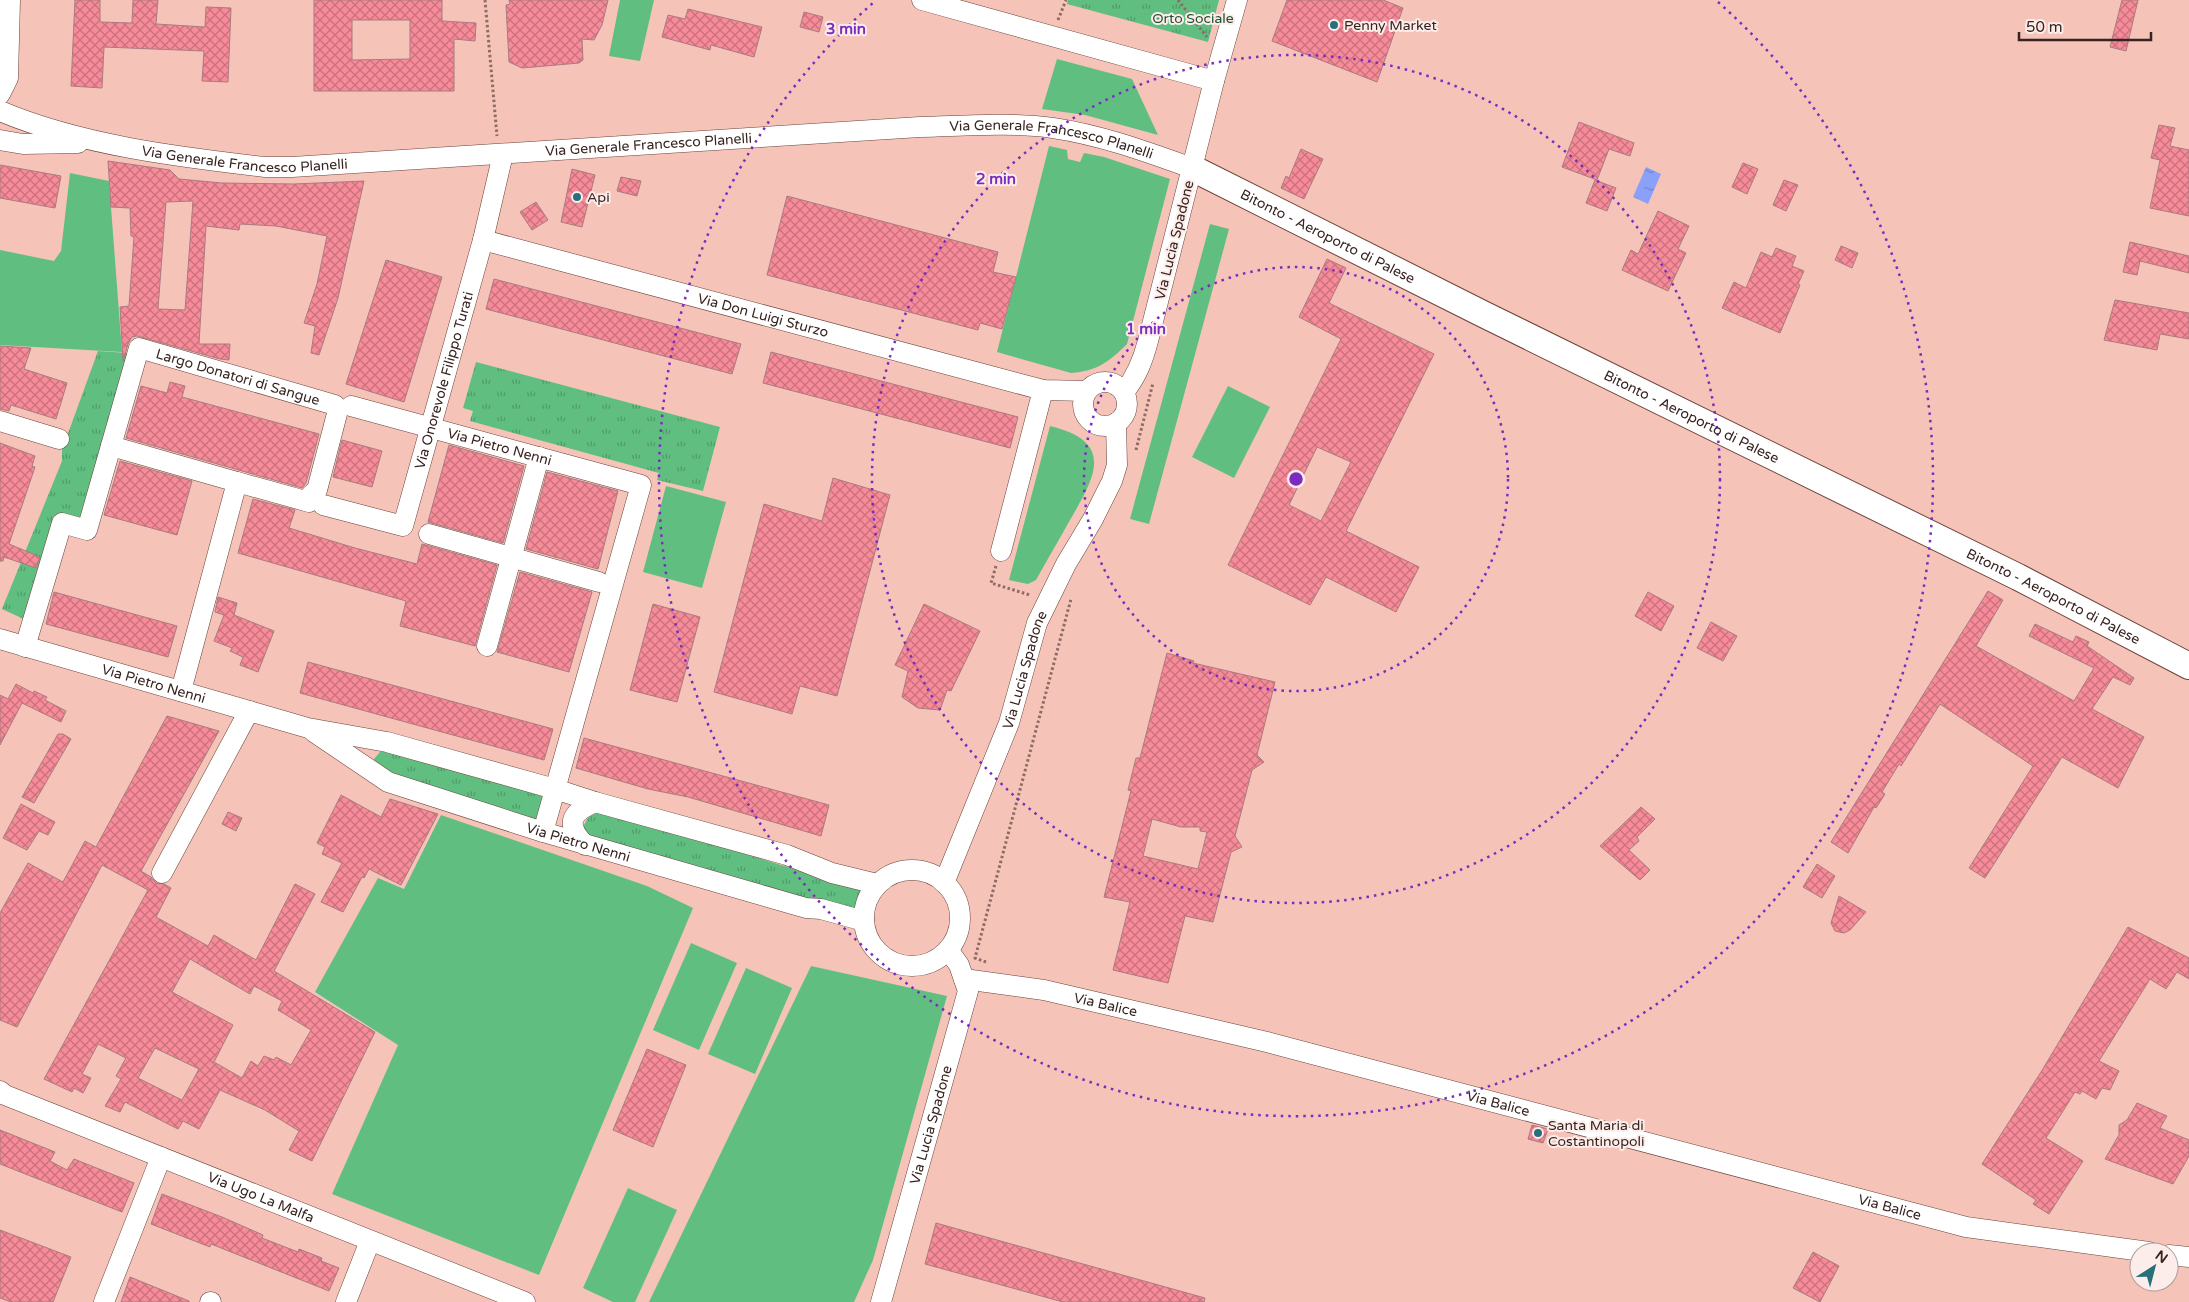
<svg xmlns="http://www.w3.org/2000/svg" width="2189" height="1302" font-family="'Varela Round',sans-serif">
<defs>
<pattern id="park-tufts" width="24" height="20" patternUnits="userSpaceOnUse" patternTransform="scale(1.25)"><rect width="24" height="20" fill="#60bf80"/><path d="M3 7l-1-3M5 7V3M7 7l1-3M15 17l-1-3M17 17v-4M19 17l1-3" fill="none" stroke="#509b68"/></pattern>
<pattern id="water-ripples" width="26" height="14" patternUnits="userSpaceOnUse" patternTransform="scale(1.25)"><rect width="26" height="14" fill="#8ba0f9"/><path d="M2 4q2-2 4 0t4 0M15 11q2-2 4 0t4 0" fill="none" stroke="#7282c9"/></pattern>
<pattern id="building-cross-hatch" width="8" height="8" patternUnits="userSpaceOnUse" patternTransform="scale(1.25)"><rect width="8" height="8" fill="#f78b99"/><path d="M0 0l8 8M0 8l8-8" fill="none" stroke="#c9717c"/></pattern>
</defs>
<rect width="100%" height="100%" fill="#f5c3b8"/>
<!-- grass -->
<path fill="#60bf80" d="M620 0H654L640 61 609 56Z
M1057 59 1132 79 1158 135 1085 115 1042 109Z
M1049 146 1067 150 1068 159 1080 162 1084 153 1104 157 1170 179 1127 344C1109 362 1097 371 1071 373L997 352Z
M70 173 109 181 122 352 0 345V250L54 261 61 251Z
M1210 224 1229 229 1149 524 1130 519Z
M1228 386 1270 407 1234 478 1192 457Z
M1050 426C1116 442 1095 477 1070 520 1059 540 1047 560 1036 580L1028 584 1009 580Z
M666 486 726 502 702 588 643 572Z
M441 815 647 886 693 908 539 1275 332 1194 398 1045 315 992 378 878 404 889Z
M691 943 737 963 699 1050 653 1030Z
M811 966 947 996 873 1260 854 1302H649Z
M746 968 792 988 755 1074 708 1054Z
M628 1188 677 1210 635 1302H613L583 1288Z"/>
<!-- park -->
<path fill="url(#park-tufts)" d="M1068 0H1219L1208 42 1067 4Z
M98 351 128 353 82 519 58 513 28 621 2 609 62 461V450Z
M476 362 720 427 703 491 657 480 659 473 470 421 473 411 463 408Z
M392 751 545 795 536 821 384 772 376 767 374 759 380 752Z
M600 812 622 817 864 890 853 910 587 840 583 827 589 816Z"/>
<!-- water -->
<path fill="url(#water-ripples)" d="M1646 167 1661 174 1648 204 1633 197Z"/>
<!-- building -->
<path fill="url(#building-cross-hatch)" stroke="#aa7b7f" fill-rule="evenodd" d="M75 0H100V22L132 23 133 0H158L156 24 205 27 206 7 231 8 228 82 202 81 204 51 104 47 102 88 71 86Z
M314 0H442V21L476 23 475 41 454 39V91H314ZM352 20H410V59L352 60Z
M509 0H608L602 25 594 40 582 39 583 60 579 63 522 68 509 62 506 5 510 4Z
M1287 0H1383L1403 8 1377 82 1272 41Z
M2122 0H2138L2126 51 2110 47Z
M688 9 762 27 754 57 711 45 710 50 662 37 668 15 685 19Z
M804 12 823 17 819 32 800 27Z
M1579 122 1634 143 1630 156 1609 149 1597 180 1562 167Z
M2159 125 2175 128 2170 146 2189 150V216L2150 208 2160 160 2151 158Z
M1301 149 1323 159 1304 199 1281 188 1286 176 1289 178Z
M108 161 170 170 179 179 222 183 294 184 364 181 338 298 319 355 311 353 315 326 304 323 317 284 327 236 276 226 240 224 239 230 206 226 199 344H230L229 360 220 359 137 336 132 337 128 344 123 361 120 307 129 306 134 237 131 236 130 208 111 207ZM193 201 185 310 158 309 166 202Z
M1743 163 1758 169 1747 194 1732 187Z
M0 165 61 176 55 208 0 198Z
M572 169 595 175 582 227 561 222Z
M621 177 641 181 637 196 617 191Z
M1595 180 1616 188 1607 211 1586 203Z
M1784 180 1798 185 1786 211 1773 205Z
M787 196 998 252 993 272 1016 277 1002 329 980 323 978 330 767 275Z
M536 202 548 220 532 230 520 212Z
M1658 211 1689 226 1678 249 1686 253 1668 291 1622 270 1631 250 1638 254Z
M2130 242 2189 256V273L2140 261 2137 275 2123 272Z
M1841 246 1858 253 1852 268 1835 260Z
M1776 248 1796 256 1792 266 1804 271 1798 284 1800 285 1780 333 1722 308 1734 282 1746 288 1761 252 1772 257Z
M1327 259 1346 268 1329 303 1434 354 1346 531 1419 567 1396 612 1326 577 1310 605 1228 565 1341 339 1299 317ZM1317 447 1351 462 1321 521 1289 505Z
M386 260 442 277 404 402 346 384Z
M494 279 741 344 732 374 486 309Z
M2115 300 2189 313V339L2160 334 2157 350 2104 340Z
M0 346 31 348 24 369 67 383 56 419 11 405 9 411 0 409Z
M771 352 1018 417 1010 448 763 383Z
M170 382 185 386 182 397 319 434 306 483 302 488 126 438 141 386 167 393Z
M342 440 382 451 372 487 333 477Z
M0 443 35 456 32 466 35 467 9 544 40 557 36 568 4 557 3 561H0Z
M449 445 524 466 503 543 428 522Z
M120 461 192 481 177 535 104 515Z
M547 472 618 491 598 569 526 549Z
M833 478 890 495 837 696 800 686 792 714 714 692 764 504 822 521Z
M253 499 295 510 289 528 355 548 417 564 422 544 497 565 475 646 400 626 406 601 238 553Z
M520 572 592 592 569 672 497 652Z
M1988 591 2003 600 1976 646 2074 701 2094 668 2029 636 2035 624 2073 642 2076 636 2089 642 2087 646 2134 678 2130 685 2113 677 2092 709 2144 737 2130 764 2118 788 2062 757 1985 878 1969 868 2033 766 1940 704 1901 766 1899 764 1882 792 1885 794 1876 808 1874 807 1848 853 1831 842Z
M54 592 177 626 168 657 46 624Z
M1648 592 1674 606 1661 631 1635 616Z
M218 597 237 603 234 615 274 631 258 672 240 665 243 657 230 651 232 648 214 641 224 615 215 612Z
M653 604 700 617 677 702 630 690Z
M924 604 980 631 951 691 947 690 940 710 918 708 902 697 908 671 895 665Z
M1711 622 1737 636 1723 661 1697 648Z
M1167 653 1194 661 1193 663 1275 682 1257 755 1264 762 1252 770 1235 836 1242 847 1231 852 1213 922 1185 916 1168 983 1113 970 1130 902 1104 897 1131 791 1128 790 1136 758H1140ZM1152 819 1181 827H1200V831L1207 832 1198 869 1143 856Z
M308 662 553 729 544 760 300 693Z
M16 684 33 693 34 691 47 697 45 700 66 711 61 722 22 703 0 745V695L8 699Z
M167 716 219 731 141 871 151 877 156 883 164 884 171 888 156 917 208 946 214 935 256 960 295 884 315 894 274 971 375 1032 312 1161 289 1150 299 1131 265 1110 220 1090 199 1129 183 1121 178 1129 125 1102 120 1112 105 1106 121 1079 116 1076 126 1058 98 1044 82 1074 91 1078 83 1093 74 1088 72 1092 44 1079 148 890 102 865 17 1027 0 1020V913L28 863 63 882 85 841 96 847ZM190 959 250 994 254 986 282 1001 278 1010 311 1030 291 1065 276 1057 274 1060 264 1056 258 1066 251 1061 242 1078 214 1062 233 1025 172 992ZM155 1048 199 1069 182 1100 138 1078Z
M58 734H63L71 739 34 803 22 797Z
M584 738 829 805 821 836 688 797 648 789 576 768Z
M341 795 381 817 390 799 438 814 401 885 369 869 364 878 362 877 343 912 321 902 342 863 322 854 325 847 317 843Z
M21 804 55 822 48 835 39 831 27 850 3 838Z
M1641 807 1655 819 1637 837 1639 841 1629 850 1650 870 1640 880 1600 846Z
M228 812 242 818 236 831 222 824Z
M1817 864 1835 876 1822 898 1803 887Z
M1839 896 1866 912 1850 930 1844 933 1835 931 1831 923Z
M2128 927 2189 958V979L2177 972 2166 989 2150 979 2099 1061 2119 1071 2110 1090 2102 1088 2096 1099 2082 1091 2080 1094 2075 1092 2046 1138 2083 1161 2049 1214 2033 1204 2036 1200 1982 1164 2041 1072Z
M647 1049 686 1065 653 1147 613 1130Z
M2137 1103 2167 1116 2160 1128 2189 1140V1156L2173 1184 2105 1159 2119 1135V1125L2127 1120Z
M1532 1125 1548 1129 1543 1143 1528 1139Z
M0 1130 55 1152 50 1161 67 1170 74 1159 134 1183 122 1212 0 1164Z
M162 1194 222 1217 263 1235 262 1238 298 1252 299 1249 322 1258 321 1261 339 1268 329 1291 211 1244 210 1247 151 1224Z
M936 1223 1205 1298 1204 1302H1063L925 1264Z
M0 1230 71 1257 53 1302H11L0 1298Z
M1813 1252 1839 1266 1820 1302 1793 1288Z
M130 1277 189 1301V1302H121Z"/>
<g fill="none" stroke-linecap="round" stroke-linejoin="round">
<defs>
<g id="minor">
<path d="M922 0 1214 81 1148 341C1143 360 1137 376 1124 392"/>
<path d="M1214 81 1237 0"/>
<path d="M0 94 8 78 10 0"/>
<path id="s1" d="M0 111C80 145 178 157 265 167H292L920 127C964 126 1010 122 1053 128 1101 135 1147 152 1192 168"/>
<path d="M0 140 23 144 78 143"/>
<path id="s2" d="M483 240 1043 390 1087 391"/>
<circle cx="1105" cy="404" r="22"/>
<path id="s3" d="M351 406 641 485 543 832"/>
<path d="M0 421 59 439"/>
<path id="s4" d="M111 446 139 348 335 405 338 410 317 490 311 495 309 502 237 482"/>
<path id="s5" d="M323 505 403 526 483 240 503 154"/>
<path d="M429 534 599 582"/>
<path d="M1001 551 1043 390"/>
<path id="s6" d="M0 639 308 728 387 742 555 789 595 802 787 855 832 873 877 884"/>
<path d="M487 646 539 457"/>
<path d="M25 647 62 523 87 530 111 446 237 482 181 691"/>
<path id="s7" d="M314 732 388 782 543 832 806 908 821 909 864 921"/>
<path d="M585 845C565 824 570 813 595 802"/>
<circle cx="912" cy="918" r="48"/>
<path d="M162 873 249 711"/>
<path id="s8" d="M944 883 1009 723 1037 623 1066 564 1093 519 1112 481 1117 465 1116 423"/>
<path id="s9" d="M964 979 1044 990 1267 1042 1966 1227 2149 1252"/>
<path id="s10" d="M0 1091 5 1095 525 1302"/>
<path d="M2169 1255 2189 1257"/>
<path d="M104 1302 161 1157"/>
<path d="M210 1302H211"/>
<path d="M346 1302 370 1241"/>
<path id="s11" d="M881 1302 968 991 959 965 949 951"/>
</g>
<g id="major">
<path id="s12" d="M1192 168 1483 314 2018 577 2189 666"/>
</g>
</defs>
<!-- minor casing -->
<use href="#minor" stroke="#6b4239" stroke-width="21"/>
<!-- major casing -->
<use href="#major" stroke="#6b4239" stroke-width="28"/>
<!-- path -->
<path stroke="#8d6c65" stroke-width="3" stroke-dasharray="2.5 2.5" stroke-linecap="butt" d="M485 0 497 136
M1178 0 1207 37
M1058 20 1066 0
M1136 450 1153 383
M996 566 991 583 1030 595
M986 962 975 958 1071 599"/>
<!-- minor -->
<use href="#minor" stroke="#fff" stroke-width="20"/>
<!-- major -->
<use href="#major" stroke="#fff" stroke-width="26"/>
</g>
<!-- distance rings -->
<g fill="none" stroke="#7b2cbf" stroke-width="2.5" stroke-dasharray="2.5 5">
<circle cx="1296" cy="479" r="212"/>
<circle cx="1296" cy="479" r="424"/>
<path d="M1718 2A637 637 0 1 1 874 2"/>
</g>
<!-- markers -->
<g fill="#286f7c" stroke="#fdedea" stroke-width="2">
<circle cx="1334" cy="25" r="5"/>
<circle cx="577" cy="197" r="5"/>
<circle cx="1538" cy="1133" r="5"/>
</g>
<g text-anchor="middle" stroke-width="4" stroke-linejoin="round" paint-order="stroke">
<!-- park labels -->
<g font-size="14" fill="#1c4f2f" stroke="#fdedea">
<text x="1193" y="23">Orto Sociale</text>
</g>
<!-- poi labels -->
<g font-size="14" fill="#372420" stroke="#fdedea" text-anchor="start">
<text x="1344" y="30">Penny Market</text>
<text x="587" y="202">Api</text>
<text x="1548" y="1130">Santa Maria di<tspan x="1548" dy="16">Costantinopoli</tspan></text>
</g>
<!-- street labels -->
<g font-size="14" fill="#372420" stroke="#fdedea">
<text dy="5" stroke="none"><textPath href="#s1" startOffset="1061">Via Generale Francesco Planelli</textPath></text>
<text dy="5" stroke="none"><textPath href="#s1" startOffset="656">Via Generale Francesco Planelli</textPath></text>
<text dy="5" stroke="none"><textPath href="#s1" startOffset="251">Via Generale Francesco Planelli</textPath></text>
<text dy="5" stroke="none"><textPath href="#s12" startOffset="152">Bitonto - Aeroporto di Palese</textPath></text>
<text transform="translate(1174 240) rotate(-76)" y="5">Via Lucia Spadone</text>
<text dy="5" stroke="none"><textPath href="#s2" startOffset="290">Via Don Luigi Sturzo</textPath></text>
<text dy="5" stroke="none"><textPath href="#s4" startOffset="205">Largo Donatori di Sangue</textPath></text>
<text dy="5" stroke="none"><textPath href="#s5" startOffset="234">Via Onorevole Filippo Turati</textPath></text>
<text dy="5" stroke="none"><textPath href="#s12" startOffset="558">Bitonto - Aeroporto di Palese</textPath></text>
<text dy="5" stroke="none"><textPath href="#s3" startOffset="154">Via Pietro Nenni</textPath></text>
<text dy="5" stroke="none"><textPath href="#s12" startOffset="962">Bitonto - Aeroporto di Palese</textPath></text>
<text dy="5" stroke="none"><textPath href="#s8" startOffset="228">Via Lucia Spadone</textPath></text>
<text dy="5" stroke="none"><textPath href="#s6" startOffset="160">Via Pietro Nenni</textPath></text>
<text dy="5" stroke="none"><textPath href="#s7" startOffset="289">Via Pietro Nenni</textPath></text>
<text dy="5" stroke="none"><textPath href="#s9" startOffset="144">Via Balice</textPath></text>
<text dy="5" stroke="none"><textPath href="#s9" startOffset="549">Via Balice</textPath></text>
<text dy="5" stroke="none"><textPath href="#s11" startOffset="184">Via Lucia Spadone</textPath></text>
<text dy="5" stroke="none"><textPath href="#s10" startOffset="282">Via Ugo La Malfa</textPath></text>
<text dy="5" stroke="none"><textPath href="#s9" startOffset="954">Via Balice</textPath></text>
</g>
</g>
<circle cx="1296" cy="479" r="8" fill="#7b2cbf" stroke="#fdedea" stroke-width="2.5"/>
<g font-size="15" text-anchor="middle" font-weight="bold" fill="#7b2cbf" stroke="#fdedea" stroke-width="4" stroke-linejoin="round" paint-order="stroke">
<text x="846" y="34">3 min</text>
<text x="996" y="184">2 min</text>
<text x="1146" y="334">1 min</text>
</g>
<!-- north arrow -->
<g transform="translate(2154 1267) rotate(36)"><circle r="24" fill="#fdedea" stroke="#ae9d99"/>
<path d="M0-4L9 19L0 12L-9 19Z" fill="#286f7c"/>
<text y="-8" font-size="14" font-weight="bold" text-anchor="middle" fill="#372420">N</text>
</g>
<!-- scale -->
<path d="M2019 32v8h132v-8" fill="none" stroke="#372420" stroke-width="2.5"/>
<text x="2026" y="32" font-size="15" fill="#372420" stroke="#fdedea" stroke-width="4" paint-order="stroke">50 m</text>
</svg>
